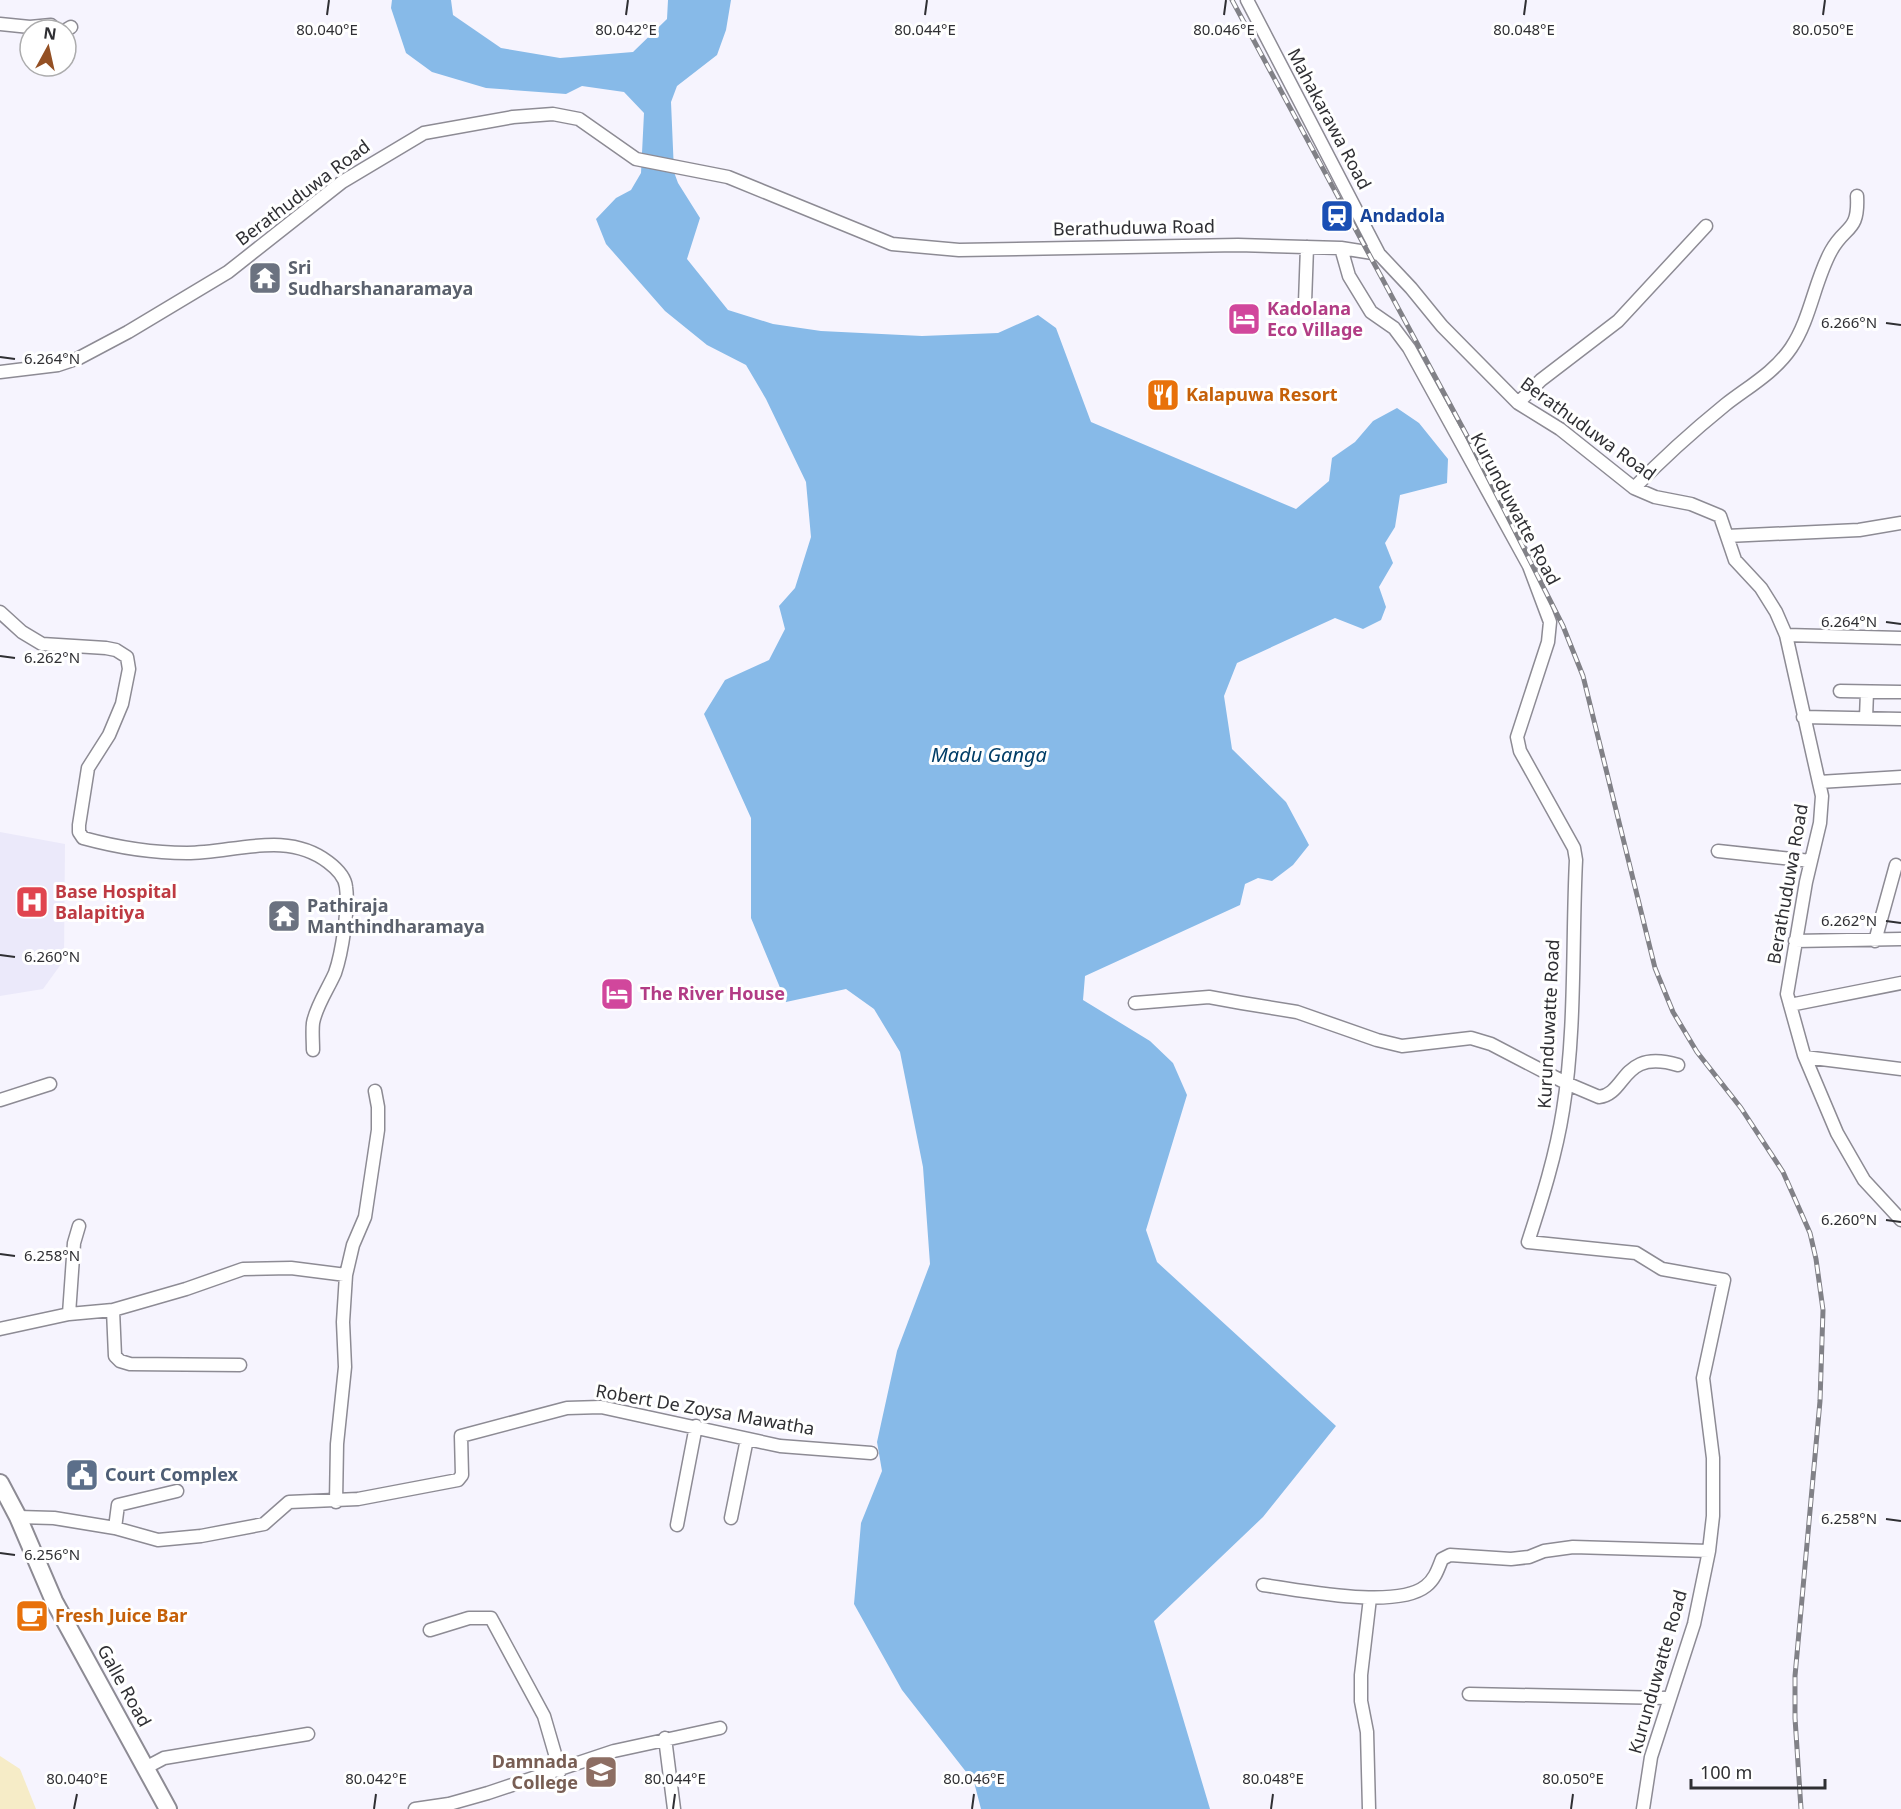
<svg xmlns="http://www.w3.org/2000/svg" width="1901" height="1809" font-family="'Noto Sans',sans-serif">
<rect width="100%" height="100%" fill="#f6f4fe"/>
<!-- built -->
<path fill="#ebe9fa" d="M0 832 65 844 64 960 43 989 0 996Z"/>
<!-- sand -->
<path fill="#f6ecc7" d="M0 1756 20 1769 36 1809H0Z"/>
<!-- water -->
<path fill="#87bae8" d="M392 0H451L453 15 501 48 560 58 633 52 667 19 668 0H731L726 30 717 55 677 86 671 102 674 172 678 183 700 218 687 259 728 310 773 324 821 331 922 336 998 333 1038 315 1056 328 1091 422 1296 509 1329 481 1332 458 1355 442 1373 421 1397 408 1419 423 1448 459 1447 483 1400 495 1395 527 1385 543 1393 563 1379 587 1386 607 1381 620 1363 629 1335 618 1237 663 1224 696 1232 749 1286 802 1309 845 1293 865 1272 881 1258 878 1245 884 1240 905 1085 976 1083 1000 1150 1041 1173 1063 1187 1095 1146 1230 1157 1262 1336 1426 1263 1517 1154 1621 1210 1809H981L974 1782 902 1690 854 1604 861 1523 882 1471 877 1442 897 1351 930 1264 923 1167 900 1052 874 1009 846 989 786 1002 751 918V818L704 714 725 680 769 660 785 629 779 606 795 588 811 537 806 482 766 399 746 365 707 345 665 311 606 244 596 219 616 198 631 190 641 173 644 113 624 92 582 86 566 94 486 88 432 72 406 53 391 8Z"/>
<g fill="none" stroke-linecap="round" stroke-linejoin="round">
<defs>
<path id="minor" d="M1247 0 1379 254
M0 24 30 27 51 25 56 30
M66 30 71 27
M1341 248 1349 276 1371 312 1394 328 1409 348 1529 566 1550 622 1548 642 1517 737 1520 751 1574 848 1576 860C1572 940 1576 1031 1563 1110 1556 1155 1542 1199 1528 1242L1636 1253 1662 1269 1724 1280 1703 1378 1713 1458V1516L1709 1551 1694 1624 1651 1757 1643 1809
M1305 303 1307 247
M0 372 58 365 79 358 128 332 228 272 342 182 424 133 513 117 553 114 579 119 636 159 728 177 892 244 959 250 1238 245 1341 248 1379 254 1411 288 1442 326 1518 403 1560 429 1634 488 1655 497 1691 504 1720 516 1735 560 1761 588 1776 612 1786 635 1822 796 1820 823 1806 882 1787 994 1804 1055 1837 1133 1864 1180 1901 1220
M1518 403 1541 380 1618 321 1706 226
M1634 488C1663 458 1693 431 1725 405 1748 387 1774 373 1791 348 1811 318 1814 282 1831 251 1845 225 1859 233 1857 196
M1727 536 1859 530 1901 523
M0 612 22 632 42 644 106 648 116 650 127 657 129 669 122 704 109 735 88 768 79 825V832L83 838C116 847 153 853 187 853 234 853 286 830 328 862 336 868 345 876 346 887 349 907 342 953 335 973 328 989 316 1006 313 1023 312 1031 313 1042 313 1050
M1786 635 1901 638
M1840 691 1901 692
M1803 717 1901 719
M1866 718 1867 692
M1819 782 1901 777
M1718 851 1811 861
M1795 941 1901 939
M1875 941 1896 865
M1135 1003 1209 997 1242 1003 1297 1012 1377 1040 1402 1046 1471 1038 1491 1044 1566 1083 1599 1097C1627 1094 1621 1048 1678 1065
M1790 1005 1901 983
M1805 1057 1901 1069
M0 1100 50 1084
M113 1310 115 1356 120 1361 130 1364 240 1365
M69 1314 74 1243 79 1226
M0 1329 69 1314 113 1310 186 1289 243 1269 291 1268 346 1275
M336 1502 337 1444 345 1367 343 1322 346 1275 353 1245 365 1217 378 1130V1107L375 1091
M18 1517 54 1518 115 1528 158 1540 201 1536 264 1524 289 1502 358 1499 458 1480 462 1475 461 1436 567 1408 601 1407 780 1446 871 1453
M731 1518 747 1439
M677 1525 696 1426
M115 1528 118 1505 177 1491
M1263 1585C1301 1590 1396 1610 1426 1586 1435 1579 1438 1569 1442 1559L1450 1555 1511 1559 1529 1557 1544 1551 1573 1547 1709 1551
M430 1630 469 1618H491L544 1716 560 1771
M1469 1694 1668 1698
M665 1738 674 1809
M147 1767 164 1758 308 1734
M415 1809 449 1804 488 1793 614 1751 720 1728
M1369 1809 1367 1732 1361 1701V1675L1370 1598"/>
<path id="highway" d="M0 1483 18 1517 54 1601 168 1809"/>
</defs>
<!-- minor casing -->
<use href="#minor" stroke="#8d8b94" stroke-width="15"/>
<!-- highway casing -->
<use href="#highway" stroke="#8d8b94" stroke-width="20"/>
<!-- minor -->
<use href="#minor" stroke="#fff" stroke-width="12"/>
<!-- highway -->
<use href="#highway" stroke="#fff" stroke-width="16"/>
<defs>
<path id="rail" d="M1232 0 1466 434 1563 626 1583 676 1655 968 1673 1012 1697 1052 1741 1108 1783 1172 1810 1233 1816 1259 1823 1310 1820 1401 1795 1676V1718L1801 1809"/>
</defs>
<!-- rail casing -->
<use href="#rail" stroke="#818187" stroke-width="5"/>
<!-- rail -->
<use href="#rail" stroke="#fff" stroke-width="3" stroke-dasharray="9" stroke-linecap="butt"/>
</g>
<!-- ticks -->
<path fill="none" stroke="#2f2f33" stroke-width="2" d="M327 15 329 0M626 15 628 0M925 15 927 0M1224 15 1226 0M1524 15 1526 0M1823 15 1825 0M1886 323 1901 325M0 357 15 359M1886 622 1901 624M0 656 15 658M1886 921 1901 923M0 955 15 957M1886 1220 1901 1222M0 1254 15 1256M1886 1519 1901 1521M0 1553 15 1555M74 1809 77 1794M374 1809 376 1794M673 1809 675 1794M972 1809 974 1794M1271 1809 1273 1794M1571 1809 1573 1794"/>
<!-- icons -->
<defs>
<symbol id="station-square" viewBox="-11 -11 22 22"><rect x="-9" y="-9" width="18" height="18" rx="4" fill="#1a4fb4" stroke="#fff"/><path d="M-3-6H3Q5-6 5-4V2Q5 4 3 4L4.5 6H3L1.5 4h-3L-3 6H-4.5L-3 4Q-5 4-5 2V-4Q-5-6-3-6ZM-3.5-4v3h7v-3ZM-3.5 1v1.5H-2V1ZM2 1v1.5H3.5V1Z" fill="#fff"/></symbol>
<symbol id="temple-square" viewBox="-11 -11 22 22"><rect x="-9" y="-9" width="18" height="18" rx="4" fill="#6b7280" stroke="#fff"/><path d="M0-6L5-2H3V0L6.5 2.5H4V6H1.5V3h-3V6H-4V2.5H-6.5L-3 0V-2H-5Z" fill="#fff"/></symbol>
<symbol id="hotel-square" viewBox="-11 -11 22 22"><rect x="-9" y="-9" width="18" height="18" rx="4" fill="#d1479c" stroke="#fff"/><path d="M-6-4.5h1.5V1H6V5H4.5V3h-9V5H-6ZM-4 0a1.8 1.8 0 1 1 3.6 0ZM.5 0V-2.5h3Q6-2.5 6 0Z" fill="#fff"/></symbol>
<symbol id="restaurant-square" viewBox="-11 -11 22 22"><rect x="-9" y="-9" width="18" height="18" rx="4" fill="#e8710a" stroke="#fff"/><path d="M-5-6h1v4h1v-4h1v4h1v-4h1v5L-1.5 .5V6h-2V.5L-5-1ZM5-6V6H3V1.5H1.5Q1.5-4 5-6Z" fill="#fff"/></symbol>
<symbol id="hospital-square" viewBox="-11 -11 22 22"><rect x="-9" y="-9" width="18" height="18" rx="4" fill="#e0444e" stroke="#fff"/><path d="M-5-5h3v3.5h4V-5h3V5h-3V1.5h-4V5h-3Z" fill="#fff"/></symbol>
<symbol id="civic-square" viewBox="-11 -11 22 22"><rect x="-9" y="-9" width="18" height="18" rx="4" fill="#5c6f8a" stroke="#fff"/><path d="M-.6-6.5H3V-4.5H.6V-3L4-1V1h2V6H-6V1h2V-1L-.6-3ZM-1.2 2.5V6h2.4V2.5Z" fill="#fff"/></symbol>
<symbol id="cafe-square" viewBox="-11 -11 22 22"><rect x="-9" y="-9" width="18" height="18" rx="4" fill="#e8710a" stroke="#fff"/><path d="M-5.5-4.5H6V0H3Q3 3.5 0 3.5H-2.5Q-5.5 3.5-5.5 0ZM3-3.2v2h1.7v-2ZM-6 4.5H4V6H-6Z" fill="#fff"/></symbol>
<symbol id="school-square" viewBox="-11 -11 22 22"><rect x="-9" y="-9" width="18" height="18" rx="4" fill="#8d6e63" stroke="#fff"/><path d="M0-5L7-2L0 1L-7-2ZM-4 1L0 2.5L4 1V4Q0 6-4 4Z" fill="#fff"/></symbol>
</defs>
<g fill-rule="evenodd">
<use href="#station-square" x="1318" y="197" width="38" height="38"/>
<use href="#temple-square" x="246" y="259" width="38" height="38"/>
<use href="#hotel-square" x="1225" y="300" width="38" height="38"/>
<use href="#restaurant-square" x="1144" y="376" width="38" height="38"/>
<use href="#hospital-square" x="13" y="883" width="38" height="38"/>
<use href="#temple-square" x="265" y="897" width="38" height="38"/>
<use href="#hotel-square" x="598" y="975" width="38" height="38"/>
<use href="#civic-square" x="63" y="1456" width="38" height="38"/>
<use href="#cafe-square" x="13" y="1597" width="38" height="38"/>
<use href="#school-square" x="582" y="1753" width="38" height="38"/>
</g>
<g text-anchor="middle" stroke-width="6" stroke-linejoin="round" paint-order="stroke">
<!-- street labels -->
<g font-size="18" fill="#2f2f33" stroke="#fff">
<text transform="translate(1329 119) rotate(62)" y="6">Mahakarawa Road</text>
<text transform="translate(303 193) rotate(-37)" y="6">Berathuduwa Road</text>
<text transform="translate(1134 228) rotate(-1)" y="6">Berathuduwa Road</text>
<text transform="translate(1588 429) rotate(36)" y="6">Berathuduwa Road</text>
<text transform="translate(1515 509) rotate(62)" y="6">Kurunduwatte Road</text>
<text transform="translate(1788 884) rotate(-80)" y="6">Berathuduwa Road</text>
<text transform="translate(1549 1024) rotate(-87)" y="6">Kurunduwatte Road</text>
<text transform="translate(705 1410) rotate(10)" y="6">Robert De Zoysa Mawatha</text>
<text transform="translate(1658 1672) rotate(-74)" y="6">Kurunduwatte Road</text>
<text transform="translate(124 1686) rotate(61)" y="6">Galle Road</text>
</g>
<!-- transit labels -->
<g font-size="18" font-weight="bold" fill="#164399" stroke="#fff" text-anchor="start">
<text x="1360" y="222">Andadola</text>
</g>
<!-- worship labels -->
<g font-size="18" font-weight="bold" fill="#5b616d" stroke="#fff" text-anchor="start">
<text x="288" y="274">Sri<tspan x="288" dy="21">Sudharshanaramaya</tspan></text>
<text x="307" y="912">Pathiraja<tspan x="307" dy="21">Manthindharamaya</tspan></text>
</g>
<!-- hotel labels -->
<g font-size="18" font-weight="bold" fill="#b23c85" stroke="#fff" text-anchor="start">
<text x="1267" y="315">Kadolana<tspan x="1267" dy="21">Eco Village</tspan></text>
<text x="640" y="1000">The River House</text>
</g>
<!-- food labels -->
<g font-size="18" font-weight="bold" fill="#c56008" stroke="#fff" text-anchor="start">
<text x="1186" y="401">Kalapuwa Resort</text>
<text x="55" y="1622">Fresh Juice Bar</text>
</g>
<!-- health labels -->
<g font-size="18" font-weight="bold" fill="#be3a42" stroke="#fff" text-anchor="start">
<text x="55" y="898">Base Hospital<tspan x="55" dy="21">Balapitiya</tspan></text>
</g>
<!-- service labels -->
<g font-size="18" font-weight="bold" fill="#4e5e75" stroke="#fff" text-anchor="start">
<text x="105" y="1481">Court Complex</text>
</g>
<!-- education labels -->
<g font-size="18" font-weight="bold" fill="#785e54" stroke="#fff" text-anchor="end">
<text x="578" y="1768">Damnada<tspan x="578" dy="21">College</tspan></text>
</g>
<!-- water labels -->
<g font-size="20" font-style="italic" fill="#003d67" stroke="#fff">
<text x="989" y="762">Madu Ganga</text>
</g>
</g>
<g font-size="15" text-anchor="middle" fill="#2f2f33" stroke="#fff" stroke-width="6" stroke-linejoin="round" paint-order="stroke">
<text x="327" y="35">80.040°E</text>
<text x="626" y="35">80.042°E</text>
<text x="925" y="35">80.044°E</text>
<text x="1224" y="35">80.046°E</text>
<text x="1524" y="35">80.048°E</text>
<text x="1823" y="35">80.050°E</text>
<text x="1849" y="328">6.266°N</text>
<text x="52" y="364">6.264°N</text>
<text x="1849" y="627">6.264°N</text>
<text x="52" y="663">6.262°N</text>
<text x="1849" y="926">6.262°N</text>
<text x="52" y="962">6.260°N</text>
<text x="1849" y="1225">6.260°N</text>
<text x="52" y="1261">6.258°N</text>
<text x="1849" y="1524">6.258°N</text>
<text x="52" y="1560">6.256°N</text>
<text x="77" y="1784">80.040°E</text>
<text x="376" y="1784">80.042°E</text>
<text x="675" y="1784">80.044°E</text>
<text x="974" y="1784">80.046°E</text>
<text x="1273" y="1784">80.048°E</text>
<text x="1573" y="1784">80.050°E</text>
</g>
<!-- north arrow -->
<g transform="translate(48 48) rotate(8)"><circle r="28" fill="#ffffff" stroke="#acacad" stroke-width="1.5"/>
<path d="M0-4.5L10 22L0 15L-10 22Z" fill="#945024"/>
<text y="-9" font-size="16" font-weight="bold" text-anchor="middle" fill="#2f2f33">N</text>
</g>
<!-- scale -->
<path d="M1691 1779v9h134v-9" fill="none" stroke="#2f2f33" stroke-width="3"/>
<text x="1700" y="1779" font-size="18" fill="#2f2f33" stroke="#ffffff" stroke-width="4.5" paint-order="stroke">100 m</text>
</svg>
